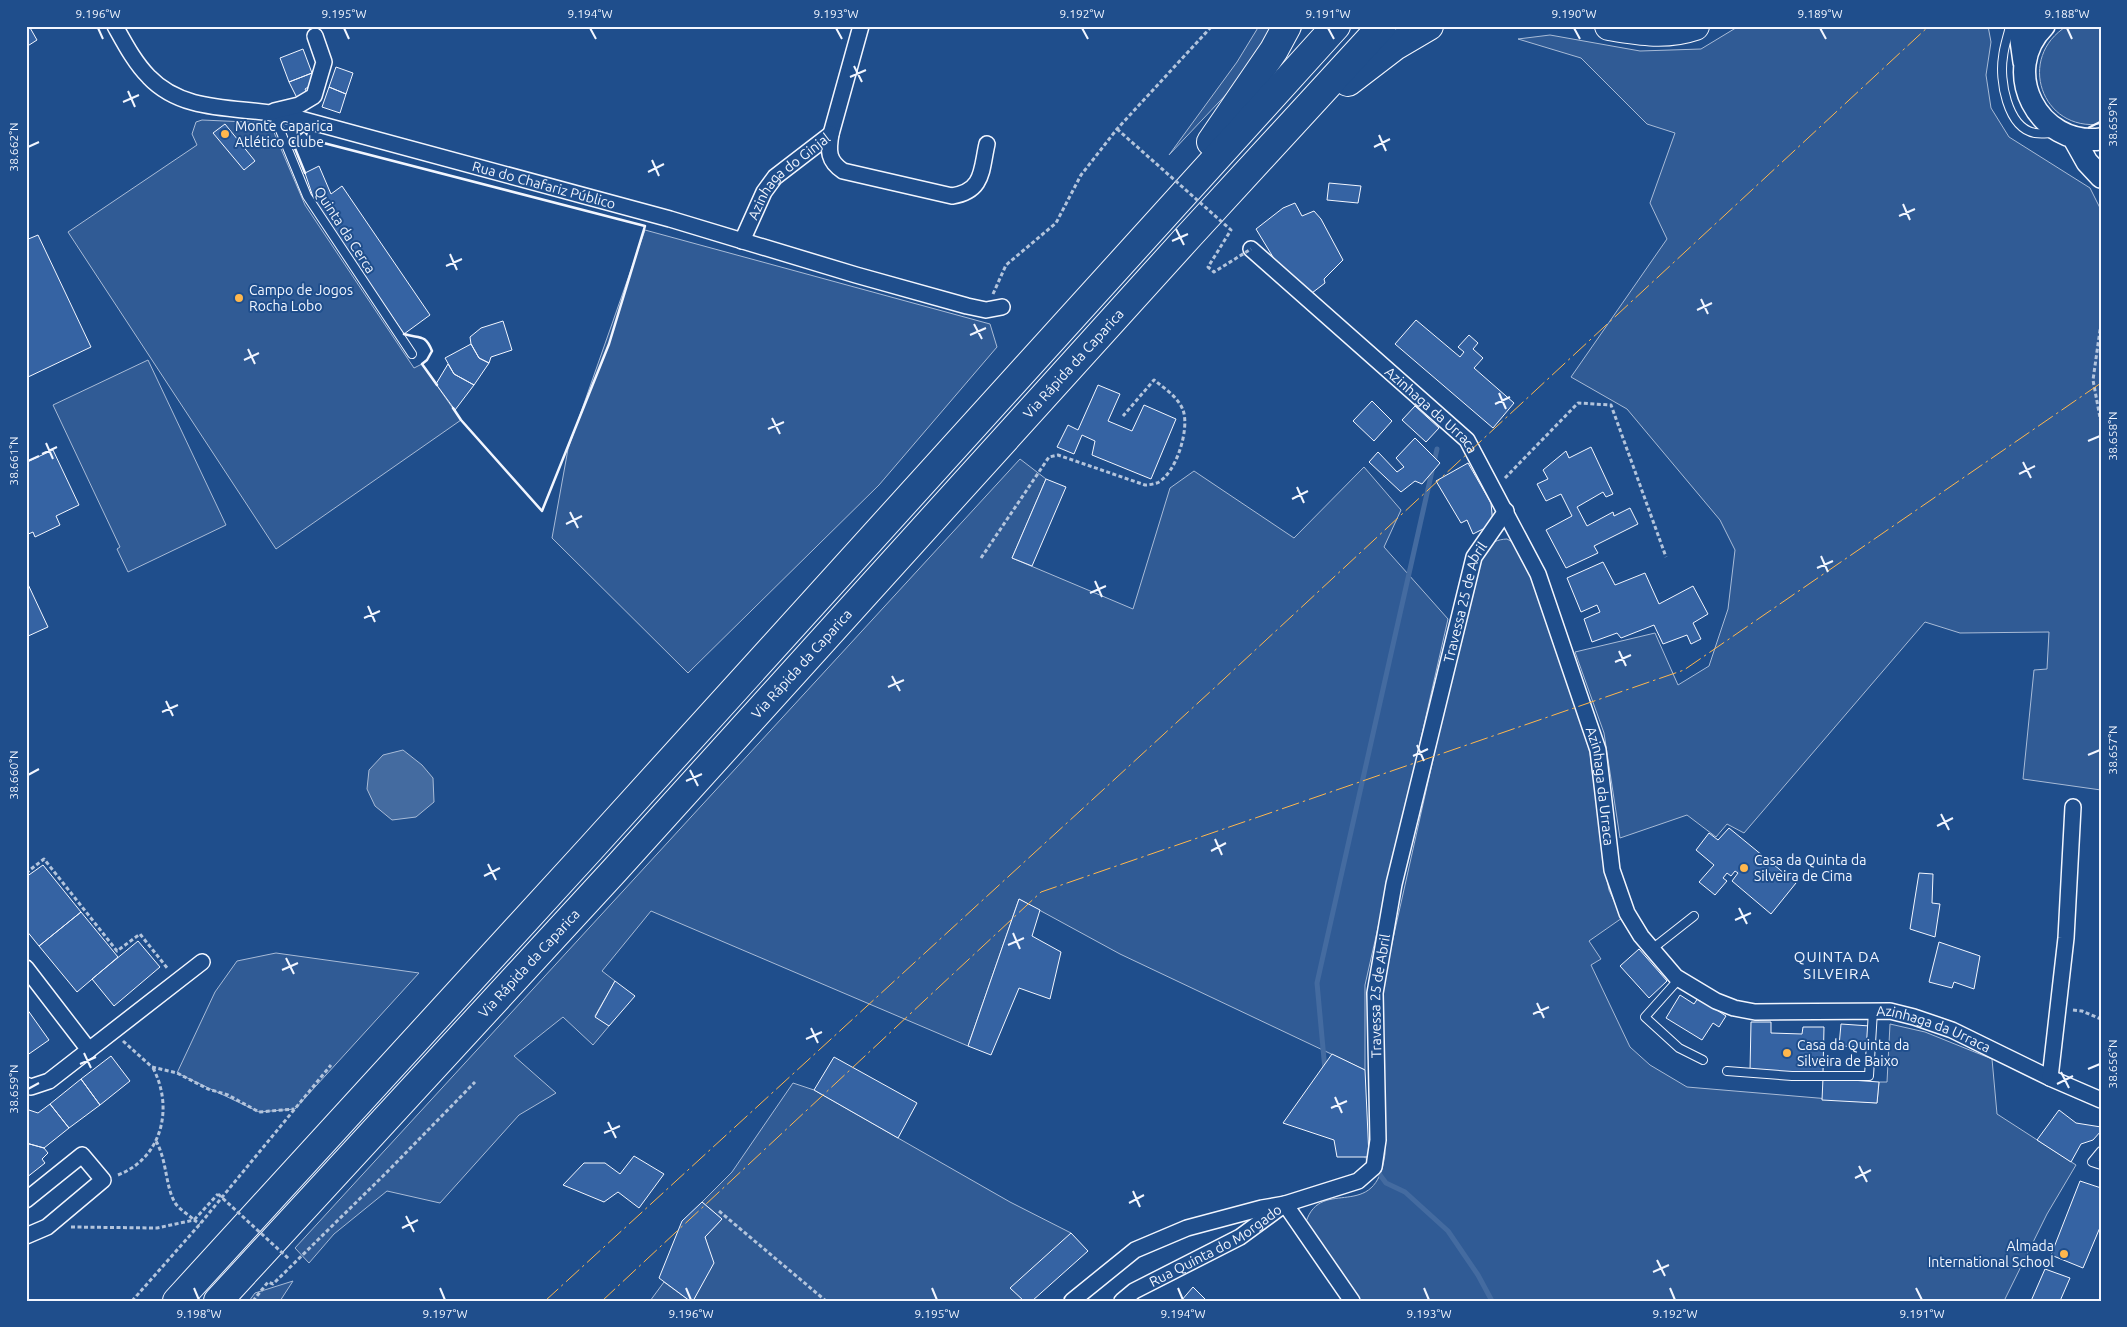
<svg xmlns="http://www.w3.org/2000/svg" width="2127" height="1327" font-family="Ubuntu,sans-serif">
<rect width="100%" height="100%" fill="#1f4e8c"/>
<!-- green -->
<path fill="#305b95" stroke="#a8bbd7" d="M1259 26H1280L1269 49 1169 155 1237 62Z
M1739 26H1988L1991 42 1986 75 1991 108 2009 137 2090 188 2101 210V790L2023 779 2034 670 2047 669 2049 632 1960 633 1925 622 1744 833 1727 824 1716 837 1687 815 1620 838 1604 733 1575 652 1655 633 1678 685 1709 666 1728 609 1735 550 1720 520 1627 409 1571 377 1667 239 1650 203 1675 133 1647 124 1581 58 1518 39 1550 35 1640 51 1701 49Z
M2067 26H2101V124C2041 132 2016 57 2067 26Z
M202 120 270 123 305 205 414 368 422 364 461 420 276 549 68 232 197 145 192 134 196 122Z
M645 230 990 324 997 347 879 485 688 673 552 538 568 449Z
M148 360 226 525 128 572 117 549 120 547 53 405Z
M1020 459 1046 479 1012 558 1133 609 1170 488 1194 471 1294 538 1364 467 1401 510 1384 547 1448 619 1365 985V1070L1120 954 1019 899 968 1046 651 911 602 971 615 981 595 1016 609 1026 593 1045 563 1017 514 1056 556 1093 519 1115 440 1203 387 1191 334 1234 309 1263 295 1248Z
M1507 539 1516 544 1541 596 1553 643 1585 731 1590 753 1605 870 1609 890 1622 918 1589 941 1601 959 1591 965 1630 1047 1650 1065 1687 1087 1877 1103 1879 1082H1887L1890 1024 1925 1032 1992 1059 1997 1114 2076 1165 2047 1214 2004 1301H1358L1306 1222C1321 1175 1376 1225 1385 1154L1378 1025 1384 979 1476 567C1485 551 1487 540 1507 539Z
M276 953 419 973 295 1109 259 1112 177 1073 215 992 237 961Z
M793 1083 814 1090 1010 1202 1071 1233 1024 1301H693L713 1263 705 1237 722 1219 702 1202 732 1172Z
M293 1281 280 1301H249L255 1293Z
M664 1282 690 1301H650Z"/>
<!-- water -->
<path fill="#446ba0" stroke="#a8bbd7" d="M403 750 422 765 433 778 434 802 416 817 392 820 375 806 367 789 369 770 383 755Z"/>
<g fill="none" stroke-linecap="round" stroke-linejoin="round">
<!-- stream -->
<path stroke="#446ba0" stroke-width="5" d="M1325 1070 1317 983 1437 449
M1363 1152 1386 1183 1405 1192 1448 1231 1478 1275 1492 1301"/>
</g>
<!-- building -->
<path fill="#3563a3" stroke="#f2f6ff" d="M26 26H29L37 40 26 47Z
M303 49 312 73 289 82 280 58Z
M336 67 353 73 346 94 329 87Z
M312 73 316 82 305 89 308 95 298 100 289 82Z
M329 87 346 94 340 113 322 107Z
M225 124 255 161 244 170 213 133Z
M319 166 331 194 342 186 430 315 404 334 315 203 305 173Z
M1329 183 1361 186 1358 203 1327 200Z
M1295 203 1302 216 1314 211 1321 219 1343 260 1324 279 1325 283 1308 296 1276 262 1256 229 1283 208Z
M38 235 91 347 26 378V240Z
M1416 320 1460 357 1464 352 1458 347 1469 335 1478 343 1473 349 1483 358 1474 368 1514 403 1493 428 1395 344Z
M503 321 512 350 491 357 489 363 479 358 471 344 470 337 481 328Z
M471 344 479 358 489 363 474 385 454 374 445 358Z
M448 364 454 374 474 385 455 410 436 384Z
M1098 385 1120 394 1108 421 1132 431 1144 405 1176 419 1151 479 1092 455 1095 441 1082 435 1074 454 1057 447 1068 425 1078 430Z
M1372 401 1392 421 1374 441 1353 421Z
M1415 406 1439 428 1426 442 1402 420Z
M1415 438 1440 463 1422 484 1415 481 1401 492 1369 462 1378 452 1397 472 1404 467 1396 458Z
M1591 447 1613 494 1606 497 1603 492 1577 507 1587 526 1613 512 1614 516 1630 508 1638 524 1594 546 1598 553 1566 568 1546 530 1572 516 1561 494 1546 501 1537 484 1548 479 1543 470 1566 451 1569 458Z
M53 450 79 505 56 516 60 525 35 537 33 532 26 535V456L29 461Z
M1468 463 1491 503 1493 524 1473 534 1467 520 1461 523 1436 481Z
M1046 479 1066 487 1032 566 1012 558Z
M1603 562 1615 585 1645 573 1659 604 1693 586 1708 614 1693 623 1701 639 1691 644 1687 635 1663 644 1654 625 1621 638 1617 633 1592 642 1584 619 1600 612 1597 605 1581 612 1567 578Z
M26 580 48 627 26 637Z
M1729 828 1796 883 1771 914 1732 881 1738 873 1735 871 1731 876 1727 873 1723 878 1727 881 1715 895 1699 882 1714 865 1696 850 1709 833 1718 840Z
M43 865 81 912 39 946 26 930V877Z
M1919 873 1933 874 1932 903 1940 904 1935 937 1910 929Z
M1019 899 1040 910 1032 936 1061 952 1050 999 1019 988 991 1055 968 1046Z
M81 912 118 957 77 992 39 946Z
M138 941 160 967 114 1006 92 979Z
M1939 942 1980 956 1974 989 1954 982 1952 988 1929 982Z
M1639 949 1667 981 1649 998 1620 966Z
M615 981 635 996 609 1026 595 1017Z
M1680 995 1694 1004 1698 998 1726 1016 1719 1027 1713 1023 1702 1040 1666 1018Z
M27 1009 49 1040 26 1056V1010Z
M1751 1022H1771V1033L1802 1034 1803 1027H1824L1823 1073 1750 1071Z
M1841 1024 1870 1026 1868 1047 1839 1046Z
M1332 1054 1365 1070 1369 1157H1337L1334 1140 1283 1123Z
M111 1056 130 1081 100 1105 81 1079Z
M834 1057 917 1103 898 1138 814 1090Z
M1823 1078 1879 1082 1877 1103 1822 1100Z
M81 1079 100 1105 69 1128 50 1104Z
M50 1104 69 1128 44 1148 26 1143V1109L38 1113Z
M2059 1110 2076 1123 2101 1127V1131L2093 1140 2081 1144 2071 1162 2037 1140Z
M26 1143 44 1148 48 1153 42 1159 45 1163 26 1178Z
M634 1156 664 1174 639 1208 618 1192 604 1202 563 1185 584 1163H605L620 1174Z
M2080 1181 2101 1188V1225L2083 1268 2051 1255Z
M702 1202 722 1219 705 1237 714 1263 693 1301H690L659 1278 682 1221Z
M1071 1233 1088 1251 1032 1301H1024L1010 1288Z
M2045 1269 2070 1278 2060 1301H2031Z
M1193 1287 1207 1301H1181Z"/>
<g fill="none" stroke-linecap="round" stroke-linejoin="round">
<defs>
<path id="lane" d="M2010 26C2008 36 2004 46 2003 57 1999 79 2007 128 2035 133 2041 134 2048 133 2054 133
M273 113 307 196 412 354
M1652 949 1694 916
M1679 979 1645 1017 1679 1048 1703 1060
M1727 1071 1792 1076H1869L1873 1011
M2101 1151 2092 1162 2101 1165"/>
<g id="street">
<path id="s1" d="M115 26C125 44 135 63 149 77 186 116 245 105 293 117L670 219 856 275 967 306 986 310 1002 307"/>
<path d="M861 26 831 134C828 151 828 161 843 171L952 196C984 191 981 170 987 144"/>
<path d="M274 111 299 105 314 96 324 62 315 36"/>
<path id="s2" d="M742 241 764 192 775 177 831 134"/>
<path id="s3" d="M1251 249 1467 440 1538 574 1598 750 1612 870 1627 913 1641 936 1676 977 1716 1001 1734 1008 1755 1012 1890 1011 1914 1017 1952 1030 2050 1078 2101 1100"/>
<path d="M26 968 89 1050"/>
<path d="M2050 1078 2066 938 2073 807"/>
<path d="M26 1085 31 1087 49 1081 202 962"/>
<path d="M26 1200 82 1155 103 1180 47 1227 26 1236"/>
<path id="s4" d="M1072 1301 1135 1250 1187 1228 1262 1208 1285 1204 1358 1181 1374 1167 1378 1140 1375 993 1394 884 1474 557 1506 511"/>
<path id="s5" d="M1122 1301 1134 1291 1240 1237 1285 1204 1352 1301"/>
</g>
<path id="secondary" d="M2019 26 2024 62
M2044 26C1999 71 2038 147 2101 139
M2073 137 2087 162 2101 177"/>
<g id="highway">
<path d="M1609 26C1639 31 1666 36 1695 26"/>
<path d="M1348 82 1395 46 1429 26"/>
<path d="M1211 142 1274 50 1287 26"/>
<path d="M177 1301 593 846 1336 26"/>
<path id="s6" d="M218 1301 615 870 1188 237 1382 26"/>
</g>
</defs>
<!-- lane casing -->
<use href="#lane" stroke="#f2f6ff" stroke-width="10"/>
<!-- street casing -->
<use href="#street" stroke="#f2f6ff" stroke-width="18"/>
<!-- secondary casing -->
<use href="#secondary" stroke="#f2f6ff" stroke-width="24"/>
<!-- highway casing -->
<use href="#highway" stroke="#f2f6ff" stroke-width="30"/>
<!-- path -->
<path stroke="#b3c4dc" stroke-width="3" stroke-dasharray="4 2.5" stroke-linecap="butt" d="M993 294 1006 265 1056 223 1081 175 1117 129 1212 26
M2101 323 2093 380 2101 423
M1505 478 1578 403 1611 405 1666 557
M981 558 1049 457 1058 455 1145 485C1149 485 1153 484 1157 483 1176 474 1190 429 1183 410 1178 397 1164 388 1154 380L1123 416
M26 873 44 859 117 951 140 934 168 969
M2073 1010 2082 1011 2101 1019
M123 1041 152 1067 177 1073 208 1089 228 1095 259 1112 294 1109
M156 1141C167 1161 165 1183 174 1201 178 1209 188 1214 194 1220L218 1194
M118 1175C162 1158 174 1108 153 1068
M719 1211 826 1301
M71 1227 157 1228 194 1220 200 1224
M132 1301 200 1224 331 1065
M253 1301 268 1282 273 1284 386 1173 475 1082"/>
<!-- lane -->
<use href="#lane" stroke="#1f4e8c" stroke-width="8"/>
<!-- street -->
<use href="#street" stroke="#1f4e8c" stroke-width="15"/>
<!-- secondary -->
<use href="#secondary" stroke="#1f4e8c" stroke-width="21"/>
<!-- highway -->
<use href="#highway" stroke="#1f4e8c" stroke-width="28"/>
<!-- path-bridge -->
<path stroke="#b3c4dc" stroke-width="3" stroke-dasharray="4 2.5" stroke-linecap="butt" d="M1117 129 1231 230 1208 267 1214 272 1251 249
M218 1194 289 1259"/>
<!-- wall -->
<path stroke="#f2f6ff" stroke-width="2.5" d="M305 173 292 141 304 131 312 140 645 226 609 344 542 511 461 420 453 408
M404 334C419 339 425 333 432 351L427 360 422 364 437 385"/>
<!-- power -->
<path stroke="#ffb74d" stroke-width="1" stroke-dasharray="18 4 2.5 4" stroke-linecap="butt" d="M545 1301 1211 691 1929 26
M602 1301 1041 892 1684 670 2101 383"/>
</g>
<!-- ticks -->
<path fill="none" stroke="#f2f6ff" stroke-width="2" d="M98 28 103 39M344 28 349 39M590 28 596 39M836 28 842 39M1082 28 1088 39M1328 28 1334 39M1574 28 1580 39M1820 28 1826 39M2067 28 2072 39M854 66 862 82M850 77 866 70M128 91 135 107M123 102 139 95M2088 128 2100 122M1379 135 1386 151M28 147 39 142M1374 147 1390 139M652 160 659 176M648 172 664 164M1903 204 1910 220M1899 216 1915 209M1176 229 1184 245M1172 241 1188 234M450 254 457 270M446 266 462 259M1701 299 1708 314M1697 310 1712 303M974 324 982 339M970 335 986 328M248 349 255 364M244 360 259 353M1499 393 1506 409M1495 404 1510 397M772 418 780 434M768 429 784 422M2088 441 2100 436M46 443 53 459M42 454 57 447M28 461 39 456M2023 462 2031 478M2019 474 2035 466M1297 487 1304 503M1292 499 1308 491M570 512 578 528M566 524 582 516M1821 556 1828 572M1817 568 1833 561M1095 581 1102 597M1090 593 1106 586M368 606 375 622M364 618 380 611M1619 651 1626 666M1615 662 1631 655M892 676 900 691M888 687 904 680M166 701 173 716M162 712 178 705M1417 745 1424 761M2088 755 2100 750M1413 756 1428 749M690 770 698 786M28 775 39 769M686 781 702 774M1941 814 1949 830M1937 826 1953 818M1215 839 1222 855M1211 851 1226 843M488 864 496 880M484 876 500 868M1739 908 1747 924M1735 920 1751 913M1013 933 1020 949M1008 945 1024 938M286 958 294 974M282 970 298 963M1537 1003 1544 1018M1533 1014 1549 1007M811 1028 818 1043M806 1039 822 1032M84 1053 91 1068M80 1064 96 1057M2088 1069 2100 1064M2061 1072 2069 1088M2057 1084 2073 1076M28 1089 39 1083M1335 1097 1342 1113M1331 1108 1347 1101M608 1122 616 1138M604 1133 620 1126M1859 1166 1867 1182M1855 1178 1871 1170M1133 1191 1140 1207M1129 1203 1144 1195M406 1216 414 1232M402 1228 418 1220M1657 1260 1665 1276M1653 1272 1669 1265M194 1288 199 1300M440 1288 445 1300M686 1288 691 1300M932 1288 937 1300M1178 1288 1183 1300M1424 1288 1429 1300M1670 1288 1675 1300M1916 1288 1922 1300"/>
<!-- markers -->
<g fill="#ffb74d" stroke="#1f4e8c" stroke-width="2">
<circle cx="225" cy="134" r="5"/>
<circle cx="239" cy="298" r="5"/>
<circle cx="1744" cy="868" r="5"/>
<circle cx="1787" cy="1053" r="5"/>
<circle cx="2064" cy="1254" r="5"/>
</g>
<g text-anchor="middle" stroke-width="4" stroke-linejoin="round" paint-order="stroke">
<!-- poi labels -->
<g font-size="14" fill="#f2f6ff" stroke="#1f4e8c" text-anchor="start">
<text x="235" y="131">Monte Caparica<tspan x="235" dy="16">Atlético Clube</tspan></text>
<text x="249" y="295">Campo de Jogos<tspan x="249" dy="16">Rocha Lobo</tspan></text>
<text x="1754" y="865">Casa da Quinta da<tspan x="1754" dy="16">Silveira de Cima</tspan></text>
<text x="1797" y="1050">Casa da Quinta da<tspan x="1797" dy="16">Silveira de Baixo</tspan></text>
<text x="2054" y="1251" text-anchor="end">Almada<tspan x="2054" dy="16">International School</tspan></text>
</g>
<!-- street labels -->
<g font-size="14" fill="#f2f6ff" stroke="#1f4e8c">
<text dy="5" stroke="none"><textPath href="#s2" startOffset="82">Azinhaga do Ginjal</textPath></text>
<text dy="5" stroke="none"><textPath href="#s1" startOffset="474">Rua do Chafariz Público</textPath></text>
<text transform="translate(345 230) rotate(57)" y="5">Quinta da Cerca</text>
<text dy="5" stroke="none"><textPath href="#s6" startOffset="1269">Via Rápida da Caparica</textPath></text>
<text dy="5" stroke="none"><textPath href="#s3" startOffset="242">Azinhaga da Urraca</textPath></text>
<text dy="5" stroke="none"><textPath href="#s4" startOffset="912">Travessa 25 de Abril</textPath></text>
<text dy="5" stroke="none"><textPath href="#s6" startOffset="864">Via Rápida da Caparica</textPath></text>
<text dy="5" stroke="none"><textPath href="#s3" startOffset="662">Azinhaga da Urraca</textPath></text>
<text dy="5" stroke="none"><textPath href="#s6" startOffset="459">Via Rápida da Caparica</textPath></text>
<text dy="5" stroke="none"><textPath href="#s4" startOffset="508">Travessa 25 de Abril</textPath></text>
<text dy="5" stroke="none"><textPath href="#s3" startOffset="1142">Azinhaga da Urraca</textPath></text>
<text dy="5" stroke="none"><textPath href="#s5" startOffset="109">Rua Quinta do Morgado</textPath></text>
</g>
<!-- neighbourhood labels -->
<g font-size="15" letter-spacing="1" fill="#f2f6ff" stroke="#1f4e8c">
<text x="1837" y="962">QUINTA DA<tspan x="1837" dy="17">SILVEIRA</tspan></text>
</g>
</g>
<!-- border -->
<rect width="2127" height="1327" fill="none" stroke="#1f4e8c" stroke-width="55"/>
<rect x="28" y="28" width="2072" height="1272" fill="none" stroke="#f2f6ff" stroke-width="2"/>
<g font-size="12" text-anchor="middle" fill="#f2f6ff">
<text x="98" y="18">9.196°W</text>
<text x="344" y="18">9.195°W</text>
<text x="590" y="18">9.194°W</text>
<text x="836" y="18">9.193°W</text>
<text x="1082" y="18">9.192°W</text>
<text x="1328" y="18">9.191°W</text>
<text x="1574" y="18">9.190°W</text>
<text x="1820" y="18">9.189°W</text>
<text x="2067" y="18">9.188°W</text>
<text transform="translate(2113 122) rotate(-90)" y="4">38.659°N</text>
<text transform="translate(14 147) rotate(-90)" y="4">38.662°N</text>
<text transform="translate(2113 436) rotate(-90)" y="4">38.658°N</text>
<text transform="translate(14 461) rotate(-90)" y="4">38.661°N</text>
<text transform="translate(2113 750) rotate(-90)" y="4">38.657°N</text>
<text transform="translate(14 775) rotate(-90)" y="4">38.660°N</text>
<text transform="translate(2113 1064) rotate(-90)" y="4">38.656°N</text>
<text transform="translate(14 1089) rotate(-90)" y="4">38.659°N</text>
<text x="199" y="1318">9.198°W</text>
<text x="445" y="1318">9.197°W</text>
<text x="691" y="1318">9.196°W</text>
<text x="937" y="1318">9.195°W</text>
<text x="1183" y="1318">9.194°W</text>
<text x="1429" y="1318">9.193°W</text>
<text x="1675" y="1318">9.192°W</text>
<text x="1922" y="1318">9.191°W</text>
</g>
</svg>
